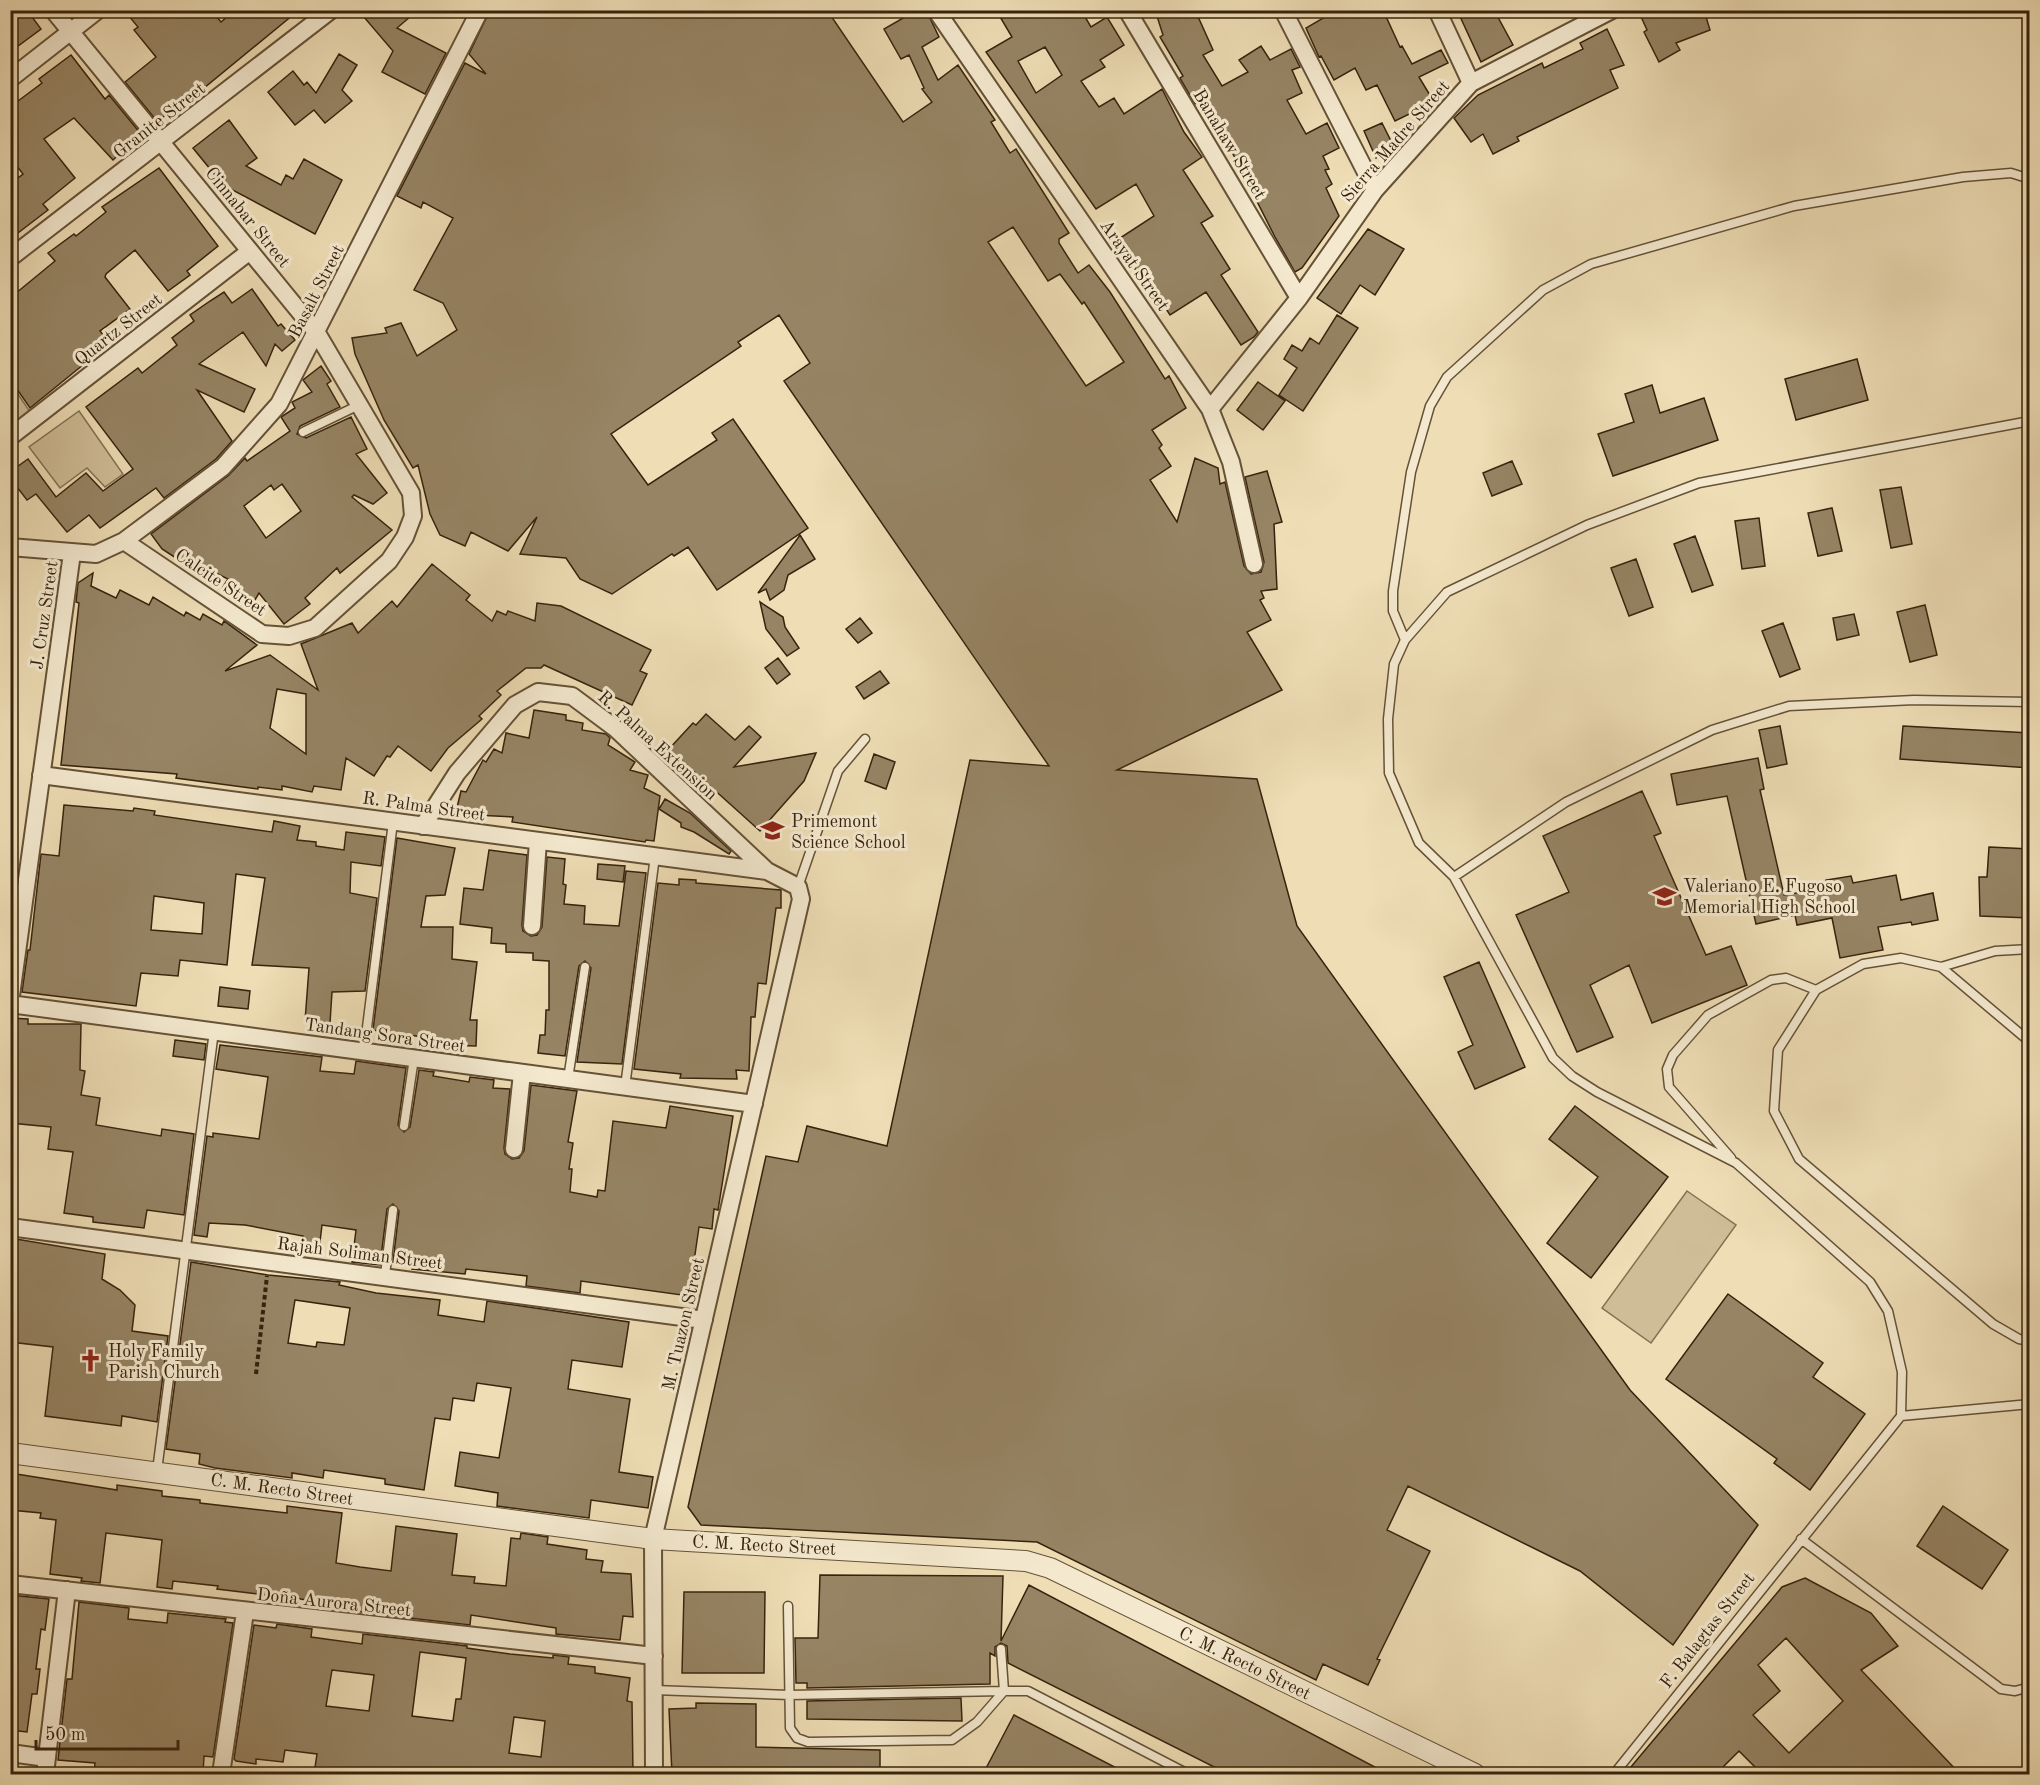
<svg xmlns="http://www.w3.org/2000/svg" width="2040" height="1785" font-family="'Old Standard TT',serif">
<rect width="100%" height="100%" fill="#eeddb5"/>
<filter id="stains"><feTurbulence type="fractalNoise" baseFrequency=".00333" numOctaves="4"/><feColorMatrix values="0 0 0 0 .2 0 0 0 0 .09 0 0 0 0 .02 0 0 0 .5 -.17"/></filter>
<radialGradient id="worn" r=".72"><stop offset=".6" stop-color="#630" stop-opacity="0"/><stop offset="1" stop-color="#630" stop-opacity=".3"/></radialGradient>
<!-- green -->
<path fill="#cfbd98" stroke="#837052" stroke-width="1.5" d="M10 382 30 412 11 425H10Z
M79 411 123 474 105 487 87 468 60 488 29 447Z
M11 582 17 583 11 631 10 582Z
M1687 1191 1736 1225 1651 1343 1602 1308Z"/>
<!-- building -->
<path fill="#968464" stroke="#37230d" stroke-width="1.5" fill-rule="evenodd" d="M10 10H27L41 29 10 52Z
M124 10H211L221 22 235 10H299L187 102 185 100 162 118 160 116 156 120 125 82 156 57 134 30 138 27Z
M358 10H418L397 28 446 53 425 94 382 72 393 51Z
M490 10H827L903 122 932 102 922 89 924 88 909 55 901 59 884 29 917 10H926L939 37 922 47 938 80 958 65 995 120 991 122 1010 153 1016 149 1069 233 1059 239V243L1078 273 1089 265 1110 292 1165 379 1169 376 1186 408 1152 430 1162 445 1159 448 1171 466 1150 480 1177 522 1195 458 1218 468 1220 484 1225 482 1244 566 1251 574 1261 572 1264 562 1245 477 1267 471 1282 522 1274 524 1277 589 1261 591 1264 598 1260 600 1271 620 1247 632 1282 690 1117 770 1257 779 1297 926 1630 1390 1758 1525 1673 1645 1580 1571 1408 1486 1387 1530 1430 1551 1377 1659 1380 1660 1368 1685 1323 1664 1316 1680 1037 1542 701 1525 688 1507 766 1156 798 1162 807 1126 887 1146 970 760 1049 766 784 381 810 363 779 315 738 342 741 346 611 434 648 485 717 440 712 433 733 419 808 528 717 590 688 547 674 556 672 554 612 594 580 579 566 558 520 554 537 517 508 551 471 532 465 546 440 535 430 514 418 465 413 468 384 420 355 354 352 338 387 333 385 328 401 323 417 356 457 330 443 303 414 290 453 218 423 202 421 208 397 196 465 63 486 74 469 54ZM1013 227 1048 281 1060 274 1082 304 1084 302 1124 362 1086 386 988 242Z
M996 10H1081L1091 27 1107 17 1124 45 1100 60 1105 67 1081 81 1099 107 1114 98 1124 114 1162 89 1184 132 1202 157 1183 170 1213 216 1201 223 1230 269 1221 275 1258 332 1254 337 1241 345 1206 292 1170 315 1159 298 1155 301 1117 240 1154 216 1136 184 1096 209 986 52 1012 37ZM1045 47 1062 75 1036 93 1018 61Z
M1155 10H1195L1213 50 1203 55 1222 86 1248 72 1239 60 1261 46 1270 60 1291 49 1300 67 1292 70 1302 93 1287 100 1306 134 1327 123 1339 148 1323 156 1329 169 1325 170 1332 184 1326 188 1339 216 1302 268 1295 272 1275 237 1232 152 1236 150 1209 105 1205 107 1201 100 1195 104 1180 78 1183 76 1160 37 1163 35Z
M1337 10H1383L1400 47 1402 46 1412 64 1441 50 1448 63 1419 77 1434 102 1395 121 1377 85 1366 90 1355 68 1334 80 1321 56 1319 57 1306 28Z
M1457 10H1494L1513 45 1481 62Z
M1638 10H1704L1710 30 1676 43 1680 50 1659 62 1644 32 1647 30Z
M1607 29 1624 65 1610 70 1618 88 1517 137 1519 141 1493 154 1483 134 1471 142 1454 118 1478 95 1542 63 1544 68 1583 49 1580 43Z
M339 54 357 65 342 90 352 101 325 123 314 110 295 125 268 92 293 71 304 85 307 82 316 93Z
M71 55 105 99 109 95 141 134 113 160 74 118 44 139 75 178 43 204 48 210 10 239V184L23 174 10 157V107L42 83 39 79Z
M229 120 257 158 246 166 281 185 286 175 293 179 304 159 342 180 315 234 231 189 228 191 193 148Z
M1382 123 1395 149 1376 158 1364 131Z
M159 168 218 246 187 271 190 275 168 291 135 250 106 274 105 277 130 309 100 331 110 343 30 408 10 379V298L55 261 48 253 74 234 76 236 106 212 102 207Z
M1368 229 1404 249 1375 295 1360 285 1341 314 1317 298Z
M252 289 278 326 281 324 295 340 282 351 275 344 266 366 243 332 199 364 255 389 244 412 197 390 232 441 216 459 164 498 156 488 100 528 89 515 67 532 36 494 27 500 10 478V472L28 459 56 497 86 473 103 491 133 469 86 407 138 368 142 373 177 345 172 338 194 321 190 315 210 301 224 292 232 303Z
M1337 315 1358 328 1303 411 1279 395 1297 368 1284 359 1292 345 1302 351 1310 338 1319 344Z
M1857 359 1868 400 1796 420 1785 379Z
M321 366 331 381 327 384 340 407 300 426 297 434 306 438 351 417 367 449 356 454 387 493 373 504 354 495 352 497 392 530 340 573 337 568 305 598 310 604 284 624 259 593 252 605 223 587 228 579 198 564 196 568 176 558 162 549 151 534 229 475 245 458 247 461 290 431 281 417 295 408 292 402 312 392 303 380ZM282 484 301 511 266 538 244 506 271 485 274 490Z
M1258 382 1285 401 1263 430 1237 410Z
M1652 385 1660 413 1704 398 1718 440 1613 476 1598 434 1634 422 1625 394Z
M1512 461 1522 484 1492 496 1483 473Z
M1901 487 1912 544 1891 548 1880 490Z
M1832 508 1842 551 1818 556 1808 513Z
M1759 518 1765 566 1742 569 1735 521Z
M800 535 815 559 788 575 784 590 770 600 766 589 758 593Z
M1695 536 1713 585 1692 592 1674 544Z
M1636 559 1653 607 1629 616 1611 568Z
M432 564 470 595 466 600 492 621 497 611 506 615 508 611 535 621 537 603 561 606 651 650 640 671 647 674 632 705 544 665 541 668H526L497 691 501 695 479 716 482 719 448 748 431 771 398 746 390 757 387 756 374 776 346 758 341 790 314 786 312 792 282 786V790L258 787V789L176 778 177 774 61 765 79 603 76 602 78 583 93 573 91 586 116 598 120 590 149 605 153 597 184 616 186 612 200 620 203 614 222 625 224 621 257 645 225 671 270 655 318 690 301 644 352 623 358 633 392 601 397 607ZM277 689 306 694V754L270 728Z
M760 602 783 617 785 627 799 648 787 656 766 629Z
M1925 605 1937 655 1910 662 1897 612Z
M1854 614 1859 635 1837 640 1833 618Z
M860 618 872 633 858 643 846 629Z
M1783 623 1800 669 1780 677 1762 631Z
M778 658 790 674 777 684 765 668Z
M880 671 889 683 864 699 856 687Z
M534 710 566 715V720L583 723 582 730 606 734 610 738 608 745 635 762 630 770 648 775 644 788 660 796 654 841 646 840 645 842 512 822 513 817 475 815 473 820 455 816 461 791 466 792 483 760 486 762 494 749 502 753 506 733 529 738Z
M706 714 735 740 749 726 761 737 734 767 816 753 804 781 760 831 669 749 693 723 696 725Z
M1780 726 1787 764 1767 768 1759 730Z
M1903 726 2030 733V768L1900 759Z
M874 754 895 762 886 789 865 781Z
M1758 758 1764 789 1760 790 1784 895 1828 888 1826 880 1851 876 1853 883 1896 875 1901 900 1933 893 1938 920 1912 925 1911 922 1878 927 1883 950 1840 958 1832 918 1797 925 1795 915 1756 924 1727 796 1677 805 1671 774Z
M1642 791 1661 833 1654 836 1706 955 1731 946 1747 985 1652 1023 1629 965 1590 985 1613 1037 1577 1052 1516 915 1569 892 1543 836Z
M665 799 690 813 731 851 729 854 694 832 681 827V823L659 809Z
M64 805 133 811 134 808 155 811 154 815 272 832 274 821 300 826 297 840 316 842V846L344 850 346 832 385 837 381 866 351 862 350 893 377 898 365 991 332 992 330 1023 305 1021 309 968 252 965 265 878 236 874 227 965 180 960 178 976 141 973 136 1006 22 992 28 950H30L41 854 59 856ZM154 896 204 903 202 934 151 930Z
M397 838 455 848 445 895 426 896 421 927H453L452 959 477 962 470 1020H477L476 1046 445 1045V1040L373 1030Z
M1989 847 2030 849V918L1980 916 1979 877H1987Z
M489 850 527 855 522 925 523 931 531 936 537 935 542 927 547 857 565 859 563 884 566 885 564 904 585 906 584 924 619 926 626 871 646 873 622 1064 577 1062 591 968 585 961 579 966 565 1056 538 1053 540 1035H545L546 1010H549V961L533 960V953L506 952V944L491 943 492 928 460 924 464 888 483 890Z
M598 864 625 866 623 882 597 879Z
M679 879 696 880V883L781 890V908H776L766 984 758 983 755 1017H751L749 1071 736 1070 737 1079 680 1078 681 1074 634 1069 658 883 679 885Z
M1479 962 1525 1067 1475 1089 1458 1052 1473 1045 1444 977Z
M220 987 250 991 248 1009 218 1006Z
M10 1018 28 1019V1024H81L80 1070 85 1071 81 1095 100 1098 96 1125 161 1136 162 1129 194 1134 184 1215 147 1210 144 1228 93 1222V1217L64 1213 73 1152 48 1149 51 1127 10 1123Z
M175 1040 206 1044 204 1060 173 1056Z
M220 1045 322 1057 320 1071 354 1074 356 1061 406 1068 398 1125 404 1132 410 1127 419 1070 434 1072 433 1076 469 1082 470 1077 494 1080 493 1088 510 1089 504 1148 505 1154 512 1159 519 1158 524 1151 531 1085 577 1091 568 1142 573 1143 569 1169H572L570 1192 597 1197 598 1190 605 1191 613 1121 666 1128 670 1106 733 1116 718 1210 714 1209 712 1229 699 1227 689 1296 581 1281 580 1293 526 1286 527 1276 466 1269 465 1274 412 1269 413 1265 393 1262 399 1211 393 1204 387 1209 380 1265 352 1262 356 1230 322 1225 319 1250 301 1248 303 1236 245 1225 209 1223 207 1237 194 1235 207 1136 213 1137V1133L259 1139 268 1077 216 1069Z
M1575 1106 1668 1177 1591 1278 1547 1243 1598 1177 1549 1139Z
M10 1238 105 1254 102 1279 120 1290 135 1305 132 1331 168 1336 157 1422 122 1416 121 1426 45 1416 53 1347 10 1342Z
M191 1262 268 1275 340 1282 339 1285 376 1293 440 1300 438 1315 484 1322 487 1301 629 1322 622 1367 572 1360 568 1389 630 1399 619 1472 653 1477 648 1508 591 1500 589 1518 497 1506 498 1493 455 1486 460 1452 499 1458 511 1388 477 1383 474 1401 453 1398 450 1420 435 1418 424 1490 385 1484V1479L324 1470 323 1478 292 1473V1478L215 1468 199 1464 200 1454 166 1449ZM295 1300 350 1308 344 1345 317 1342 316 1347 288 1343Z
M1728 1294 1823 1363 1813 1377 1865 1414 1810 1490 1774 1463 1777 1459 1666 1379Z
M10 1473 117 1490V1485L162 1491V1496L200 1500V1503L287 1513V1506L342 1513 336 1563 360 1567 391 1571 396 1526 457 1534 452 1575 475 1577 474 1583 506 1586 511 1538 520 1539 521 1533 548 1537 547 1544 587 1550 586 1559 603 1561 601 1572 631 1574 633 1617 623 1616 620 1640 556 1634V1628L471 1615 470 1625 366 1613 357 1611 358 1606 217 1589 218 1586 173 1581 172 1589 157 1587 162 1540 106 1533 100 1583 81 1581 82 1578 50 1574 56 1520 40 1518 41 1513 10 1510Z
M1943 1506 2008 1550 1982 1589 1917 1546Z
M820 1575 1003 1576 1001 1641 1029 1585 1388 1774H1228L1008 1663 1007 1646 1001 1643 995 1647V1656L990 1653V1684L807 1688V1683H796L795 1638H818Z
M1805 1578 1871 1613 1898 1646 1861 1670 1960 1774H1762L1739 1751 1716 1774H1625L1782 1587ZM1786 1638 1843 1701 1789 1753 1753 1715 1780 1691 1758 1665Z
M684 1592H765L764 1673H682Z
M10 1595 49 1599 45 1630 41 1629 36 1669H40L37 1694H32L27 1732 10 1730Z
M79 1602 129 1608 128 1619 167 1623 168 1613 226 1619 225 1622 233 1623 213 1757 204 1756 203 1774H94L95 1763 58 1760 67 1679H72Z
M277 1624 312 1629 311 1637 362 1644 363 1634 467 1646V1648L510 1654 553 1658V1655L569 1657 568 1664 595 1667V1673L630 1678 627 1701 632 1702 633 1774H314L317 1754 285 1750 283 1762 256 1759V1764L236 1761 234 1759 254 1625 276 1628ZM420 1652 466 1658 461 1699H456L453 1721 412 1716ZM332 1670 374 1675 369 1711 326 1706ZM514 1717 545 1721 541 1757 509 1753Z
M961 1698 962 1721 807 1719V1701Z
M696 1703 756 1704V1747L880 1750V1774H672L669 1709 696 1708Z
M1014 1715 1128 1774H983Z"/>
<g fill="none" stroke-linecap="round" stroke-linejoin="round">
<defs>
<path id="service" d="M303 432 359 405
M1405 640 1393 611V591L1411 472 1430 406 1447 377 1543 290 1591 264 1794 206 1963 177 2011 173 2030 179
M1454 877 1566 802 1712 730 1789 706 1914 700 2030 702
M798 887 838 771 865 739
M1941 967 2030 1042
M1816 990 1778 1050 1774 1111 1799 1159 1993 1324 2019 1339 2030 1341
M364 1051 393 822
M568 1079 585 967
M625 1087 655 856
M404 1126 414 1058
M1731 1158 1669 1087 1667 1069 1673 1055 1708 1015 1771 980 1786 978 1816 990 1863 964 1901 958 1941 967 1995 951 2030 949
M385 1275 393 1210
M1901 1416 2030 1404
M158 1463 214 1031
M1801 1539 2001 1689 2015 1691 2030 1687
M788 1606 790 1728 797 1738 808 1742 952 1740 977 1722 1004 1691H1028L1188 1774
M654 1690 789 1695 1004 1691 1001 1649
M1614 1774 1901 1416 1902 1372 1888 1311 1870 1282 1736 1163 1597 1092 1572 1076 1553 1058 1454 877 1419 843 1389 773 1388 719 1394 664 1405 640 1447 592 1587 525 1699 483 2030 421"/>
<path id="minor" d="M53 10 317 333 411 493 413 516 405 537 389 561 315 628 289 636 262 634 124 541
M936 10 1210 409 1231 462 1254 564
M1127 10 1299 298
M1283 10 1375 190
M1437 10 1471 83
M10 79 98 10
M10 258 331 10
M1210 409 1299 298 1375 190 1471 83 1612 10
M10 437 250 251
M10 547 96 554 124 541 223 467 279 404 480 10
M41 775 767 871 798 887 801 899 653 1539 654 1774
M423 826 457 773 515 705 538 692 572 696 615 728 767 871
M532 926 538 841
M10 1003 72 553
M10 1004 754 1104
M514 1149 522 1073
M10 1227 704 1320
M10 1584 654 1656
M10 1753 47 1758
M45 1774 67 1590
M221 1774 245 1612"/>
<path id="tertiary" d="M10 1453 653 1539 1026 1561 1050 1568 1475 1774"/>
</defs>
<!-- service casing -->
<use href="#service" stroke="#655237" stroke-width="11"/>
<!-- minor casing -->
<use href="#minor" stroke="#655237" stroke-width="20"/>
<!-- tertiary casing -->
<use href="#tertiary" stroke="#655237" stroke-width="22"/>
<!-- path -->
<path stroke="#37230d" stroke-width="4" stroke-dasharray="4.5 3" stroke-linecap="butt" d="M256 1374 267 1276"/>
<!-- service -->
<use href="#service" stroke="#f4e9cf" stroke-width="8"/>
<!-- minor -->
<use href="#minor" stroke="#f4e9cf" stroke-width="16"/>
<!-- tertiary -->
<use href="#tertiary" stroke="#f4e9cf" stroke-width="20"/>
</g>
<!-- icons -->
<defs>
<symbol id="school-bare" viewBox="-9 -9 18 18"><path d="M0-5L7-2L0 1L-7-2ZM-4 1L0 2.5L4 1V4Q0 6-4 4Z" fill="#8f2418" stroke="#f4e9cf" stroke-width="2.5" paint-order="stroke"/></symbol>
<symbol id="church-bare" viewBox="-9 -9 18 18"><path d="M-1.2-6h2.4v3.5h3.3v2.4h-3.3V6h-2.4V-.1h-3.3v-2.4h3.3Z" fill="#8f2418" stroke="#f4e9cf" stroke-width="2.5" paint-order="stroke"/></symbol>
</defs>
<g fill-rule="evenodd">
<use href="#school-bare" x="756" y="814" width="33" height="33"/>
<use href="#school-bare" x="1648" y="880" width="33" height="33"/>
<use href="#church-bare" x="74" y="1344" width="33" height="33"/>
</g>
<g text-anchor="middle" stroke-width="6" stroke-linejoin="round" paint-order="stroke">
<!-- street labels -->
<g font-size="18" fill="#37230d" stroke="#f4e9cf">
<text transform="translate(159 120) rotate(-38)" y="6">Granite Street</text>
<text transform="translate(1395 141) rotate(-49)" y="6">Sierra Madre Street</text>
<text transform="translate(1230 144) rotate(59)" y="6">Banahaw Street</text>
<text transform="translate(248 217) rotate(51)" y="6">Cinnabar Street</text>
<text transform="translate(1135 265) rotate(55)" y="6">Arayat Street</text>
<text transform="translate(316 291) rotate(-63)" y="6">Basalt Street</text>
<text transform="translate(118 329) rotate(-38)" y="6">Quartz Street</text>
<text transform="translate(221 582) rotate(34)" y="6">Calcite Street</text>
<text transform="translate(44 615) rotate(-82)" y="6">J. Cruz Street</text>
<text transform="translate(658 745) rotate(42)" y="6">R. Palma Extension</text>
<text transform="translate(424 806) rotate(8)" y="6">R. Palma Street</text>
<text transform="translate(385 1035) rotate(8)" y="6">Tandang Sora Street</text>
<text transform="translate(360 1253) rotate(7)" y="6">Rajah Soliman Street</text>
<text transform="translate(683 1324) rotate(-77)" y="6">M. Tuazon Street</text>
<text transform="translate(282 1489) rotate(8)" y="6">C. M. Recto Street</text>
<text transform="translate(764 1545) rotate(3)" y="6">C. M. Recto Street</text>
<text transform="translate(334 1602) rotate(6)" y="6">Doña Aurora Street</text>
<text transform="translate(1707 1630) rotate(-52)" y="6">F. Balagtas Street</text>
<text transform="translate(1245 1663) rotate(26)" y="6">C. M. Recto Street</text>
</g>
<!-- poi labels -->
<g font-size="18" fill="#37230d" stroke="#f4e9cf" text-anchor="start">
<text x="791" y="827">Primemont<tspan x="791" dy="21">Science School</tspan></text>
<text x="1683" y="892">Valeriano E. Fugoso<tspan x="1683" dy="21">Memorial High School</tspan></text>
<text x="108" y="1357">Holy Family<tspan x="108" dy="21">Parish Church</tspan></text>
</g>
</g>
<!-- margin -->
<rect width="2040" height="1785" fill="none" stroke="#eeddb5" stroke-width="36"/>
<rect x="12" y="12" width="2016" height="1761" fill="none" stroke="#37230d" stroke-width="3"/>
<rect x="18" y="18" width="2004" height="1749" fill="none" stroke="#37230d" stroke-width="1.5"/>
<!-- scale -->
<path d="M36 1740v9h142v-9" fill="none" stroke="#37230d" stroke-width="3"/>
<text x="45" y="1740" font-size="18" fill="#37230d" stroke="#f4e9cf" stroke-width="4.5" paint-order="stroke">50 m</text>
<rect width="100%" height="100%" filter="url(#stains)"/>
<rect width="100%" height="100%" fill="url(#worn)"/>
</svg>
